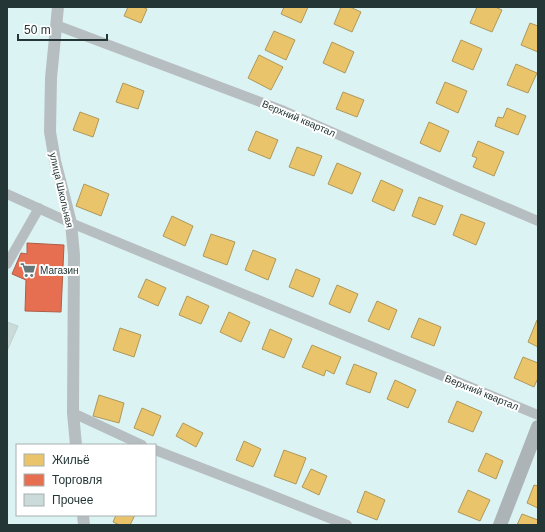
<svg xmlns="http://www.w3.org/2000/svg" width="545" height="532" font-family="Arial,sans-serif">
<rect width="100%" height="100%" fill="#dcf3f4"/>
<!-- homes -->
<path fill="#e9c46a" stroke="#ae995b" d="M128 7H143L147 9 141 23 124 16Z
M284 7H308L301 23 281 14Z
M341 7H350L361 12 352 32 334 24Z
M477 7H495L502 10 492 32 470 23Z
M530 23 538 26V52L521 45Z
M274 31 295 40 286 60 265 50Z
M461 40 482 49 473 70 452 61Z
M332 42 354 52 345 73 323 63Z
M259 55 283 67 271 90 248 78Z
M516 64 537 73 528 93 507 85Z
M445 82 467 91 458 113 436 103Z
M123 83 144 91 138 109 116 102Z
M343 92 364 100 357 117 336 109Z
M507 108 526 116 518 135 495 126 498 117 503 118Z
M80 112 99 119 93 137 73 130Z
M429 122 449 131 440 152 420 143Z
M256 131 278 140 270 159 248 150Z
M478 141 504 152 494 176 473 167 477 158 472 156Z
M297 147 322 156 314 176 289 167Z
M337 163 361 173 352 194 328 184Z
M381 180 403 190 394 211 372 201Z
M84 184 109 194 101 216 76 206Z
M419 197 443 206 435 225 412 216Z
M461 214 485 223 476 245 453 235Z
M172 216 193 226 185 246 163 236Z
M211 234 235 242 227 265 203 256Z
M253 250 276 259 268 280 245 270Z
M296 269 320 279 313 297 289 287Z
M146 279 166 288 158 306 138 297Z
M337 285 358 294 350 313 329 304Z
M187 296 209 306 201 324 179 315Z
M377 301 397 310 389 330 368 321Z
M229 312 250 322 241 342 220 332Z
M419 318 441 327 434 346 411 337Z
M537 320 538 321V347L528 342Z
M120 328 141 335 134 357 113 350Z
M270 329 292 339 284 358 262 349Z
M312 345 341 357 334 374 326 370 324 376 302 367Z
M523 357 538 363V378L534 387 514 378Z
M354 364 377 373 370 393 346 384Z
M395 380 416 390 408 408 387 399Z
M99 395 124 403 119 423 93 416Z
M457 401 482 412 473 432 448 422Z
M142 408 161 416 153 436 134 428Z
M183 423 203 433 196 447 176 436Z
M244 441 261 449 253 467 236 460Z
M284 450 306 458 296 484 274 476Z
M486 453 503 461 496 479 478 471Z
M311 469 327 476 319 495 302 487Z
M534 485 538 486V508L527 503Z
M468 490 490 500 480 521 458 512Z
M365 491 385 500 377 520 357 512Z
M522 514 538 520V525H517Z
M116 515H135L130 525H120L113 522Z"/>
<!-- shops -->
<path fill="#e76f51" stroke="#ad5e49" d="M27 243 64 245 61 312 25 311 26 280 12 274 21 253 27 254Z"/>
<!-- building -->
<path fill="#cadbda" stroke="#bfd0cf" d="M7 322 18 326 7 351Z"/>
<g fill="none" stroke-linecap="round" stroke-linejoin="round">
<!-- minor -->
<path stroke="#b7bec1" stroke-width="10" d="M56 25 284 111 453 185 538 221
M7 194 71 223 538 415
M7 264 39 208
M73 413 142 445
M155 450 264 492 347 525"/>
<!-- tertiary -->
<path stroke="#b7bec1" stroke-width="12" d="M58 7 51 78 50 132 55 161 71 223 74 255 73 413 76 445
M83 515 84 525"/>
<!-- secondary -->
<path stroke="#acb4b8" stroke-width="14" d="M500 525 538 427"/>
</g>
<!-- icons -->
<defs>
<symbol id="supermarket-bare" viewBox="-9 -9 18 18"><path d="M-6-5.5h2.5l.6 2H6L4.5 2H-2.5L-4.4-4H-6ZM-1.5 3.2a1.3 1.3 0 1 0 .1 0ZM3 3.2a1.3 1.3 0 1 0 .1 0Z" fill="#657879" stroke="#fff" stroke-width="2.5" paint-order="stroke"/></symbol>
</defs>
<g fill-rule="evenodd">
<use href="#supermarket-bare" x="17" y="259" width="22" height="22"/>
</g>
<g text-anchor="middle" stroke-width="4" stroke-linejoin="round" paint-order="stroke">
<!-- street labels -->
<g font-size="10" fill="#253637" stroke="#fff">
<text transform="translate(299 118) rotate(23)" y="4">Верхний квартал</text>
<text transform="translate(62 190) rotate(77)" y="4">улица Школьная</text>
<text transform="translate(482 392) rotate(22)" y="4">Верхний квартал</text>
</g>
<!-- poi labels -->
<g font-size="10" fill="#253637" stroke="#fff" text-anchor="start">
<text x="40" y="274">Магазин</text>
</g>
</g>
<!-- border -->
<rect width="545" height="532" fill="none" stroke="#253637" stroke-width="16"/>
<!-- legend -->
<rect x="16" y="444" width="140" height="72" fill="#ffffff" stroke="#a8afaf"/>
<rect x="24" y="454" width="20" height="12" fill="#e9c46a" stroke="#a8afaf"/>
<text x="52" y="464" font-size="12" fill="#253637">Жильё</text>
<rect x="24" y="474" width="20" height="12" fill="#e76f51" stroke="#a8afaf"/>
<text x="52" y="484" font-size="12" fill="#253637">Торговля</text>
<rect x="24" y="494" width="20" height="12" fill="#cadbda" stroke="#a8afaf"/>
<text x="52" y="504" font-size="12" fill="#253637">Прочее</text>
<!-- scale -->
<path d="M18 34v6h89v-6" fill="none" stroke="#253637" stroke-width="2"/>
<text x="24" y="34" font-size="12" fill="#253637" stroke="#ffffff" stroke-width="3" paint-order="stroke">50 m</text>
</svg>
